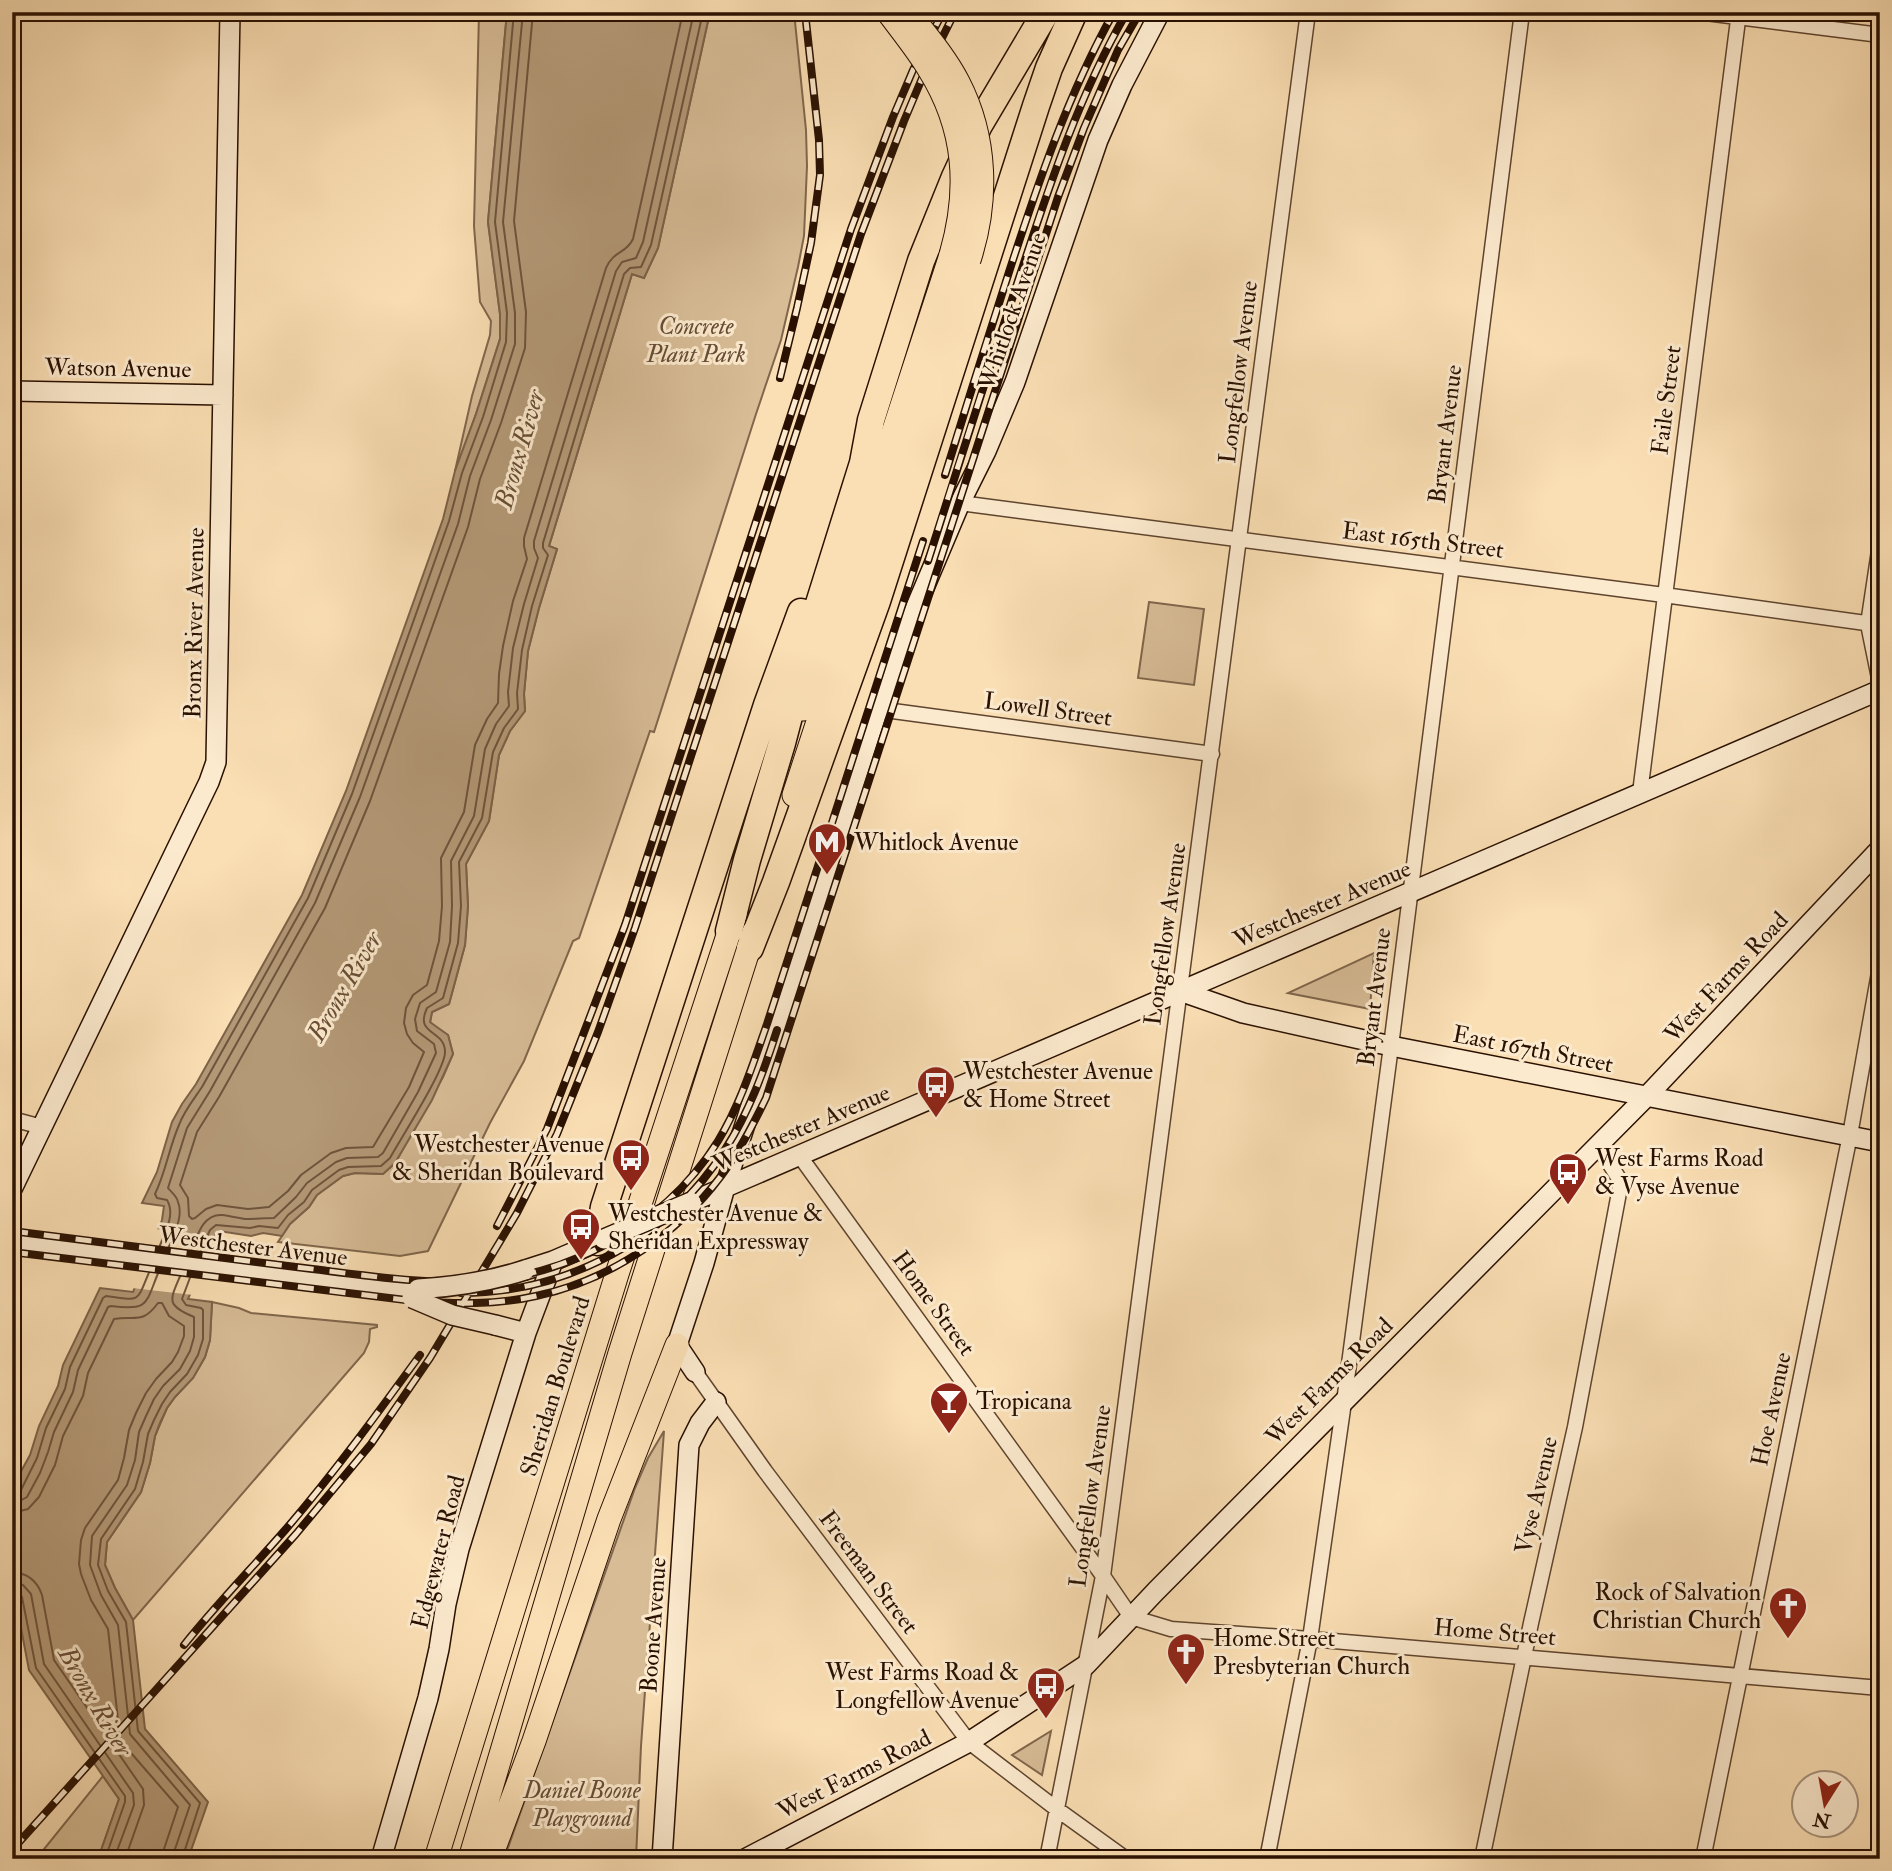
<svg xmlns="http://www.w3.org/2000/svg" width="1892" height="1871" font-family="'IM FELL Double Pica',serif">
<rect width="100%" height="100%" fill="#fbdfb4"/>
<filter id="stains"><feTurbulence type="fractalNoise" baseFrequency=".00286" numOctaves="4"/><feColorMatrix values="0 0 0 0 .2 0 0 0 0 .09 0 0 0 0 .02 0 0 0 .5 -.17"/></filter>
<radialGradient id="worn" r=".72"><stop offset=".6" stop-color="#630" stop-opacity="0"/><stop offset="1" stop-color="#630" stop-opacity=".3"/></radialGradient>
<!-- green -->
<path fill="#d7bc96" stroke="#80664c" stroke-width="2" d="M479 12H507L488 222 500 314V339L476 414 455 471 472 396 490 335 491 321 480 302 474 226Z
M710 12H794L806 130 807 166 804 236 798 267 781 340 756 414 654 732 650 731 579 938 573 941 524 1061 490 1123 428 1251 400 1256 278 1242 290 1224 309 1207 317 1195 343 1176 355 1173 383 1174 395 1163 443 1077 453 1054 448 1035 430 1023 432 1012 449 1004 465 945 468 906 466 864 489 821 499 755 510 731 525 711 524 694 528 651 539 608 557 549 549 546 632 274 644 278 658 248Z
M1149 602 1204 609 1194 685 1138 678Z
M1374 953 1370 1009 1288 993Z
M212 1302 239 1308 251 1313 377 1325V1327L370 1329 369 1342 364 1353 133 1620 115 1588 105 1565 107 1542 141 1492 150 1463 155 1436 167 1408 175 1397 193 1378 205 1357 210 1340Z
M664 1431 641 1746 636 1859H504L635 1488 648 1458Z
M1051 1731 1042 1775 1012 1755Z
M103 1776 119 1799 98 1859H36Z"/>
<!-- water -->
<path fill="#b49977" stroke="#7c6248" stroke-width="2" d="M507 12H710L658 248 644 278 632 274 549 546 557 549 539 608 528 651 524 694 525 711 510 731 499 755 489 821 466 864 468 906 465 945 449 1004 432 1012 430 1022 448 1035 453 1054 432 1100 395 1163 383 1174 355 1173 343 1176 317 1195 309 1207 290 1224 282 1236 263 1233 251 1236 219 1231 216 1233 188 1299 212 1302 210 1340 205 1357 193 1378 175 1397 167 1408 160 1423 155 1436 150 1463 141 1492 107 1542 105 1565 115 1588 133 1620 145 1729 208 1802 188 1859H98L119 1799 29 1670 12 1581V1507L15 1488 18 1477 30 1455 39 1426 58 1386 63 1365 100 1288 133 1292 162 1220 164 1206 142 1203 157 1172 172 1122 182 1104 196 1084 302 895 346 791 443 519 455 471 476 414 500 339V314L488 222Z"/>
<!-- pier -->
<path fill="#fbdfb4" d="M156 1229 219 1237 193 1295 132 1288Z"/>
<g fill="none" stroke-linecap="round" stroke-linejoin="round">
<!-- shore -->
<path stroke="#6e543c" stroke-width="2" d="M533 12 514 221 526 312 525 348 501 423 480 479 468 527 370 801 325 908 219 1097 197 1132 180 1185 188 1198 189 1216 192 1219 195 1218 206 1209 217 1205 248 1209 269 1207 288 1191 301 1175 331 1153 346 1148 373 1147 409 1087 424 1052 413 1043 407 1034 404 1023 406 1008 413 995 427 985 439 941 442 906 441 858 464 812 475 745 487 719 498 703 499 674 503 646 513 601 527 559 524 546V538L606 268C614 250 626 254 633 239L683 12
M159 1248C164 1234 176 1215 167 1200L157 1198 155 1194C166 1171 169 1148 179 1125 184 1111 194 1099 202 1087L308 898 352 794 449 521 462 473 483 417 506 342 507 313 495 222 514 12
M168 1249C173 1235 184 1217 178 1202 177 1196 171 1192 168 1188L187 1128 210 1091 315 903 360 797 458 524 470 476 491 420 515 344V313L503 222 523 12
M191 1252C197 1237 202 1214 222 1215 230 1216 238 1218 245 1219 255 1219 264 1218 274 1218L296 1197 307 1183 336 1162 347 1158 378 1157 383 1153 418 1092 436 1053 434 1044 417 1031 415 1019 420 1003 436 992 450 942 452 906 451 861 474 816 485 749 496 724 509 706 508 692 513 648 524 604 538 558 534 548V541L616 271 622 262 636 258 643 242 694 12
M200 1253 210 1230 216 1225 250 1228 259 1226 278 1228 288 1215 304 1202 312 1190 339 1170 348 1167 381 1166 390 1158C401 1138 445 1070 445 1052 445 1029 414 1036 427 1008L443 998 458 943 461 906 459 862 482 818 493 752 504 728 518 709 517 693 522 650 532 606 548 555 543 548V543L624 274 630 268 641 267 651 245 703 12
M12 1493H17L21 1490 37 1458 46 1428 65 1389 70 1367 103 1298 106 1296C142 1301 136 1303 150 1270
M12 1502 20 1501 27 1497 40 1473 48 1452 54 1432 73 1392 78 1370 108 1307 111 1306C150 1311 145 1304 159 1271
M12 1513 28 1509 39 1497 55 1465 63 1436 83 1396 88 1373 114 1319C135 1315 142 1325 158 1303H162L169 1316 184 1326V1336L178 1352 172 1362 156 1379 146 1393 136 1413 129 1430 124 1458 118 1480 85 1528 81 1540 79 1564 81 1574 91 1600 108 1629 120 1738 125 1746 178 1807 164 1849 163 1859
M12 1572C27 1573 37 1580 42 1595L54 1660 143 1789 144 1805 125 1859
M12 1582 23 1585 31 1594 44 1664 133 1793 134 1805 114 1859
M12 1591 19 1592 22 1597 36 1668 125 1796V1802L105 1859
M174 1859V1852L190 1805 130 1734 118 1625 101 1595 90 1565 92 1536 127 1485 135 1460 139 1432 146 1416 154 1399 163 1386 180 1369 190 1351 194 1337V1317C165 1305 170 1300 181 1274
M182 1859 200 1803 138 1731 126 1622 108 1591 98 1565 101 1539 135 1489 143 1462 148 1434 154 1420 162 1404 170 1392 187 1374 198 1355 203 1339V1310L201 1308 186 1305 182 1299 191 1275"/>
<defs>
<path id="street" d="M1698 12 1880 35
M960 503 1664 595 1880 625
M1880 544 1868 624 1880 683
M878 709 1212 754
M1640 793 1739 12
M12 1119 42 1127
M799 1155 1103 1576 1131 1617 1171 1629 1310 1639 1880 1688
M695 1372 765 1471 969 1742 1058 1810 1126 1859
M1047 1859 1103 1576 1308 12
M1267 1859 1310 1639 1344 1402 1391 1046 1522 12
M1482 1859 1531 1623 1575 1427 1621 1182 1598 1145
M1703 1859 1850 1135 1880 967"/>
<path id="secondary" d="M12 391 223 395
M1180 991 1243 1013 1391 1046 1880 1142
M12 1189 209 782 216 762 230 12
M691 1202 1880 690
M12 1242 388 1287 418 1289
M525 1270 553 1261 604 1239
M495 1325 526 1333
M695 1372 677 1345 704 1263 725 1187 878 709 910 621 960 503 986 451 1015 382 1098 140 1122 85 1160 12
M381 1859 428 1698 439 1649 446 1604 459 1549 526 1333 553 1261
M662 1859 689 1445 700 1423 716 1402
M745 1859 969 1742 1086 1665 1156 1591 1647 1096 1880 849"/>
<path id="primary" d="M803 709 951 255
M794 795 969 260
M436 1859 617 1274 735 914
M470 1859 620 1353 754 932
M490 1859 534 1741 609 1519 677 1345"/>
<path id="highway" d="M729 931 747 860 782 743 817 610 863 463 871 420 921 261 955 177 979 125 1046 12
M750 948 776 882 877 601 1036 106 1049 68 1074 12
M598 1242 604 1207 616 1170 767 705 801 612"/>
</defs>
<!-- street casing -->
<use href="#street" stroke="#5e442e" stroke-width="17"/>
<!-- secondary casing -->
<use href="#secondary" stroke="#291001" stroke-width="22"/>
<!-- primary casing -->
<use href="#primary" stroke="#291001" stroke-width="25"/>
<!-- highway casing -->
<use href="#highway" stroke="#291001" stroke-width="29"/>
<!-- street -->
<use href="#street" stroke="#fceace" stroke-width="14"/>
<!-- secondary -->
<use href="#secondary" stroke="#fceace" stroke-width="19"/>
<!-- primary -->
<use href="#primary" stroke="#fbdfb4" stroke-width="23"/>
<!-- highway -->
<use href="#highway" stroke="#fbdfb4" stroke-width="26"/>
<defs>
<path id="rail" d="M780 378 797 308 811 243 820 175 819 140 805 12
M945 475C966 407 987 340 1009 272 1038 183 1068 94 1114 12
M928 561C957 469 986 378 1016 287 1047 193 1077 98 1127 12
M497 1226 547 1129 625 925 851 229 893 117 913 70 943 12
M12 1231C107 1243 201 1255 296 1267 347 1273 398 1281 449 1282 554 1285 661 1232 718 1141 740 1105 753 1064 767 1024L923 541
M12 1252 414 1301C455 1304 496 1305 536 1296 608 1281 677 1235 721 1176 739 1152 753 1125 766 1098L1058 197 1084 128 1118 50 1140 12
M461 1293C568 1293 669 1238 726 1148 749 1112 764 1071 777 1030
M184 1645C216 1605 252 1568 286 1529 334 1473 377 1414 420 1355
M12 1850 296 1534 371 1444 430 1358 517 1213 557 1134 598 1032 635 928 861 234 904 121 923 76 955 12"/>
</defs>
<!-- rail casing -->
<use href="#rail" stroke="#291001" stroke-width="8"/>
<!-- rail -->
<use href="#rail" stroke="#fceace" stroke-width="5" stroke-dasharray="16" stroke-linecap="butt"/>
<defs>
<path id="secondary-bridge" d="M604 1239 691 1202
M418 1289C454 1287 491 1281 525 1270
M412 1298 452 1315 495 1325"/>
<path id="primary-bridge" d="M888 12C902 31 917 49 929 69 966 128 970 189 951 255
M908 12C926 35 945 57 958 82 987 138 988 202 969 260"/>
</defs>
<!-- secondary-bridge casing -->
<use href="#secondary-bridge" stroke="#291001" stroke-width="22" stroke-linecap="butt"/>
<!-- primary-bridge casing -->
<use href="#primary-bridge" stroke="#291001" stroke-width="25" stroke-linecap="butt"/>
<!-- secondary-bridge -->
<use href="#secondary-bridge" stroke="#fceace" stroke-width="19"/>
<!-- primary-bridge -->
<use href="#primary-bridge" stroke="#fbdfb4" stroke-width="23"/>
</g>
<!-- icons -->
<defs>
<symbol id="metro-pin" viewBox="-11 -11 22 30"><path d="M0 17L-7.5 6A9.5 9.5 0 1 1 7.5 6Z" fill="#8f2418" stroke="#fceace"/><path d="M-5.5 5V-5H-3L0 0L3-5H5.5V5H3V-.5L0 4L-3-.5V5Z" fill="#fff"/></symbol>
<symbol id="bus-pin" viewBox="-11 -11 22 30"><path d="M0 17L-7.5 6A9.5 9.5 0 1 1 7.5 6Z" fill="#8f2418" stroke="#fceace"/><path d="M-5-6H5V4H4V6H2V4H-2V6H-4V4H-5ZM-3.5-4V0h7V-4ZM-3.5 1.2v1.5H-2V1.2ZM2 1.2v1.5H3.5V1.2Z" fill="#fff"/></symbol>
<symbol id="bar-pin" viewBox="-11 -11 22 30"><path d="M0 17L-7.5 6A9.5 9.5 0 1 1 7.5 6Z" fill="#8f2418" stroke="#fceace"/><path d="M-6-5H6L.8 .8V4.5H3.5V6h-7V4.5H-.8V.8Z" fill="#fff"/></symbol>
<symbol id="church-pin" viewBox="-11 -11 22 30"><path d="M0 17L-7.5 6A9.5 9.5 0 1 1 7.5 6Z" fill="#8f2418" stroke="#fceace"/><path d="M-1.2-6h2.4v3.5h3.3v2.4h-3.3V6h-2.4V-.1h-3.3v-2.4h3.3Z" fill="#fff"/></symbol>
</defs>
<g fill-rule="evenodd">
<use href="#metro-pin" x="805" y="820" width="44" height="60"/>
<use href="#bus-pin" x="914" y="1063" width="44" height="60"/>
<use href="#bus-pin" x="609" y="1136" width="44" height="60"/>
<use href="#bus-pin" x="1546" y="1150" width="44" height="60"/>
<use href="#bus-pin" x="559" y="1205" width="44" height="60"/>
<use href="#bar-pin" x="927" y="1379" width="44" height="60"/>
<use href="#church-pin" x="1766" y="1584" width="44" height="60"/>
<use href="#church-pin" x="1164" y="1630" width="44" height="60"/>
<use href="#bus-pin" x="1024" y="1664" width="44" height="60"/>
</g>
<g text-anchor="middle" stroke-width="6" stroke-linejoin="round" paint-order="stroke">
<!-- street labels -->
<g font-size="24" fill="#291001" stroke="#fceace">
<text transform="translate(1012 311) rotate(-71)" y="8">Whitlock Avenue</text>
<text transform="translate(118 368) rotate(1)" y="8">Watson Avenue</text>
<text transform="translate(1238 372) rotate(-83)" y="8">Longfellow Avenue</text>
<text transform="translate(1666 400) rotate(-83)" y="8">Faile Street</text>
<text transform="translate(1445 434) rotate(-83)" y="8">Bryant Avenue</text>
<text transform="translate(1423 540) rotate(7)" y="8">East 165th Street</text>
<text transform="translate(194 623) rotate(-89)" y="8">Bronx River Avenue</text>
<text transform="translate(1048 709) rotate(8)" y="8">Lowell Street</text>
<text transform="translate(1322 904) rotate(-23)" y="8">Westchester Avenue</text>
<text transform="translate(1165 934) rotate(-82)" y="8">Longfellow Avenue</text>
<text transform="translate(1726 977) rotate(-47)" y="8">West Farms Road</text>
<text transform="translate(1374 997) rotate(-83)" y="8">Bryant Avenue</text>
<text transform="translate(1533 1049) rotate(11)" y="8">East 167th Street</text>
<text transform="translate(801 1128) rotate(-23)" y="8">Westchester Avenue</text>
<text transform="translate(253 1246) rotate(7)" y="8">Westchester Avenue</text>
<text transform="translate(934 1303) rotate(54)" y="8">Home Street</text>
<text transform="translate(1329 1381) rotate(-45)" y="8">West Farms Road</text>
<text transform="translate(555 1386) rotate(-73)" y="8">Sheridan Boulevard</text>
<text transform="translate(1771 1409) rotate(-78)" y="8">Hoe Avenue</text>
<text transform="translate(1536 1495) rotate(-77)" y="8">Vyse Avenue</text>
<text transform="translate(1090 1496) rotate(-82)" y="8">Longfellow Avenue</text>
<text transform="translate(438 1552) rotate(-76)" y="8">Edgewater Road</text>
<text transform="translate(869 1572) rotate(53)" y="8">Freeman Street</text>
<text transform="translate(653 1625) rotate(-86)" y="8">Boone Avenue</text>
<text transform="translate(1495 1632) rotate(5)" y="8">Home Street</text>
<text transform="translate(854 1774) rotate(-27)" y="8">West Farms Road</text>
</g>
<!-- park labels -->
<g font-size="24" font-style="italic" fill="#664c35" stroke="#fceace">
<text x="696" y="334">Concrete<tspan x="696" dy="28">Plant Park</tspan></text>
<text x="582" y="1798">Daniel Boone<tspan x="582" dy="28">Playground</tspan></text>
</g>
<!-- poi labels -->
<g font-size="24" fill="#291001" stroke="#fceace" text-anchor="start">
<text x="854" y="850">Whitlock Avenue</text>
<text x="963" y="1079">Westchester Avenue<tspan x="963" dy="28">&amp; Home Street</tspan></text>
<text x="604" y="1152" text-anchor="end">Westchester Avenue<tspan x="604" dy="28">&amp; Sheridan Boulevard</tspan></text>
<text x="1595" y="1166">West Farms Road<tspan x="1595" dy="28">&amp; Vyse Avenue</tspan></text>
<text x="608" y="1221">Westchester Avenue &amp;<tspan x="608" dy="28">Sheridan Expressway</tspan></text>
<text x="976" y="1409">Tropicana</text>
<text x="1761" y="1600" text-anchor="end">Rock of Salvation<tspan x="1761" dy="28">Christian Church</tspan></text>
<text x="1213" y="1646">Home Street<tspan x="1213" dy="28">Presbyterian Church</tspan></text>
<text x="1019" y="1680" text-anchor="end">West Farms Road &amp;<tspan x="1019" dy="28">Longfellow Avenue</tspan></text>
</g>
<!-- water labels -->
<g font-size="26" font-style="italic" fill="#684e36" stroke="#fceace">
<text transform="translate(519 449) rotate(-74)" y="9">Bronx River</text>
<text transform="translate(344 986) rotate(-60)" y="9">Bronx River</text>
<text transform="translate(96 1701) rotate(60)" y="9">Bronx River</text>
</g>
</g>
<!-- margin -->
<rect width="1892" height="1871" fill="none" stroke="#fbdfb4" stroke-width="42"/>
<rect x="14" y="14" width="1864" height="1843" fill="none" stroke="#291001" stroke-width="3.5"/>
<rect x="21" y="21" width="1850" height="1829" fill="none" stroke="#291001" stroke-width="2"/>
<!-- north arrow -->
<g transform="translate(1825 1804) rotate(191)"><circle r="33" fill="#fceace" stroke="#a8937c" stroke-width="2"/>
<path d="M0-5L12 26L0 18L-12 26Z" fill="#8f2418"/>
<text y="-10" font-size="19" font-weight="bold" text-anchor="middle" fill="#291001">N</text>
</g>
<rect width="100%" height="100%" filter="url(#stains)"/>
<rect width="100%" height="100%" fill="url(#worn)"/>
</svg>
